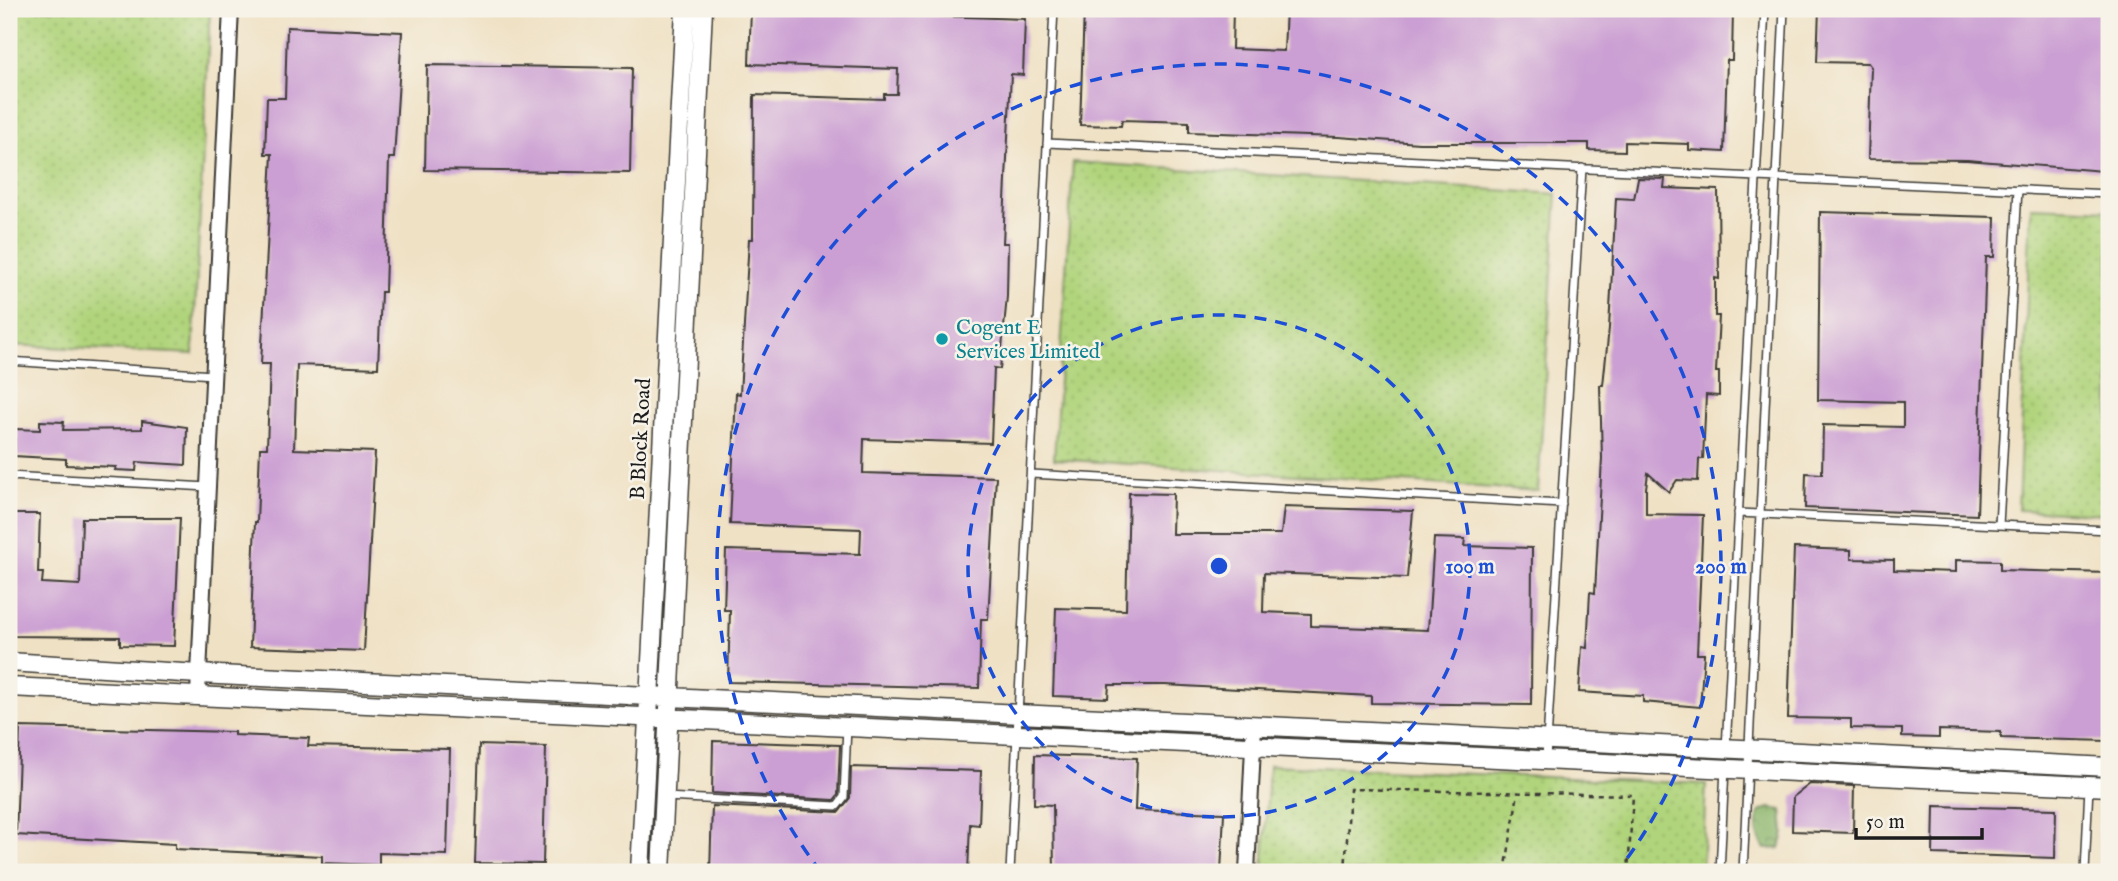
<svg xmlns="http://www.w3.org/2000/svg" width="2118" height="881" font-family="'IM FELL English',serif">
<defs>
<pattern id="forest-crowns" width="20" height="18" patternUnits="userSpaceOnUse" patternTransform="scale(1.75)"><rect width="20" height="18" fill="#8cb66c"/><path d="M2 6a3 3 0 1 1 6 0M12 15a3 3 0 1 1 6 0" fill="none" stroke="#729358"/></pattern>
<pattern id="park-dots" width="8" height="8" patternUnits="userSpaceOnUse" patternTransform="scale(1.75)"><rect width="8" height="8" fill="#b0d47c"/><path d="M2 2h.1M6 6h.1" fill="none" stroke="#97b56b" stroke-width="1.8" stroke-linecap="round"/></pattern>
</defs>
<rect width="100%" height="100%" fill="#f7f3e8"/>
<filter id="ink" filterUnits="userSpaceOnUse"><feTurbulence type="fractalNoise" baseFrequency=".0143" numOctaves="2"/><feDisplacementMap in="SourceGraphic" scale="14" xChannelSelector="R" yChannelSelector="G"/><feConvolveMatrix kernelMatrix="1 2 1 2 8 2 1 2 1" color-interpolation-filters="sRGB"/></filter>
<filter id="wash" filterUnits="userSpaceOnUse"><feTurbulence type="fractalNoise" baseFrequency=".00686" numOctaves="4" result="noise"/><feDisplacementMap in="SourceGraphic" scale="28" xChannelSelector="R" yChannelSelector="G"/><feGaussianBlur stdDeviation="1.57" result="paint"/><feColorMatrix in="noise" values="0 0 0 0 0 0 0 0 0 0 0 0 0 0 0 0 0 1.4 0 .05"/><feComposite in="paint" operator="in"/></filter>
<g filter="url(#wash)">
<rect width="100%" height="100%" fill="#efe1c4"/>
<!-- forest -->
<path fill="url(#forest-crowns)" stroke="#546944" stroke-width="2" d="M1769 808 1782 810 1784 833 1780 848 1765 849C1757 836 1754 826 1760 812Z"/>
<!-- park -->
<path fill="url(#park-dots)" stroke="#66784c" stroke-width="2" d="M9 9H210L193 354 9 345Z
M1073 162 1557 194 1538 491 1054 459Z
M2031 207 2109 210V514L2018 510Z
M1269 765 1706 784 1702 872H1263Z"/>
<g id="blocks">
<!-- building -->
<path fill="#cb9fd3" d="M751 9H875V14L1025 19 1023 75 1011 74 1003 243H1008L1007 296 1000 369 994 368 991 443 864 439 863 473 996 477 988 619H981L979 688 728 682 730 610H724L726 550 860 554 861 529 730 524 736 393 740 394 749 239H753L754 95 884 99V94H897L898 69 749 64Z
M1084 9H1233L1232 49 1284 51 1286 9H1733L1732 60H1727L1724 152 1689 150V144L1625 142V151L1589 150V143H1419L1339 137 1189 132V122L1122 120 1121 126 1080 125Z
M1819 9H2109V80H2106L2103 171 1967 160 1868 159 1871 67 1868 63 1817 62Z
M287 27 402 32 394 158H389L385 292H381L378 368 297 365 294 449 375 452 364 651 250 647 255 522H257L260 448H267L270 364H261L272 154H265L267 98H285Z
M427 65 632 68 630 173 425 170Z
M1638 178 1665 179 1664 188 1718 190 1719 279 1715 278V316H1719L1716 372H1719V396L1706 395 1703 459H1699L1698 481 1677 480 1669 492 1648 473 1646 488V514L1703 515 1697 654H1704L1700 707 1643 702V696L1579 692 1582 647 1587 648 1590 592 1595 593 1602 458 1600 385H1603L1609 328 1616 198 1634 199Z
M1820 212 1995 217 1994 257H1986L1977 515 1805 508 1806 473 1822 474 1823 425 1903 427V402L1818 400Z
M40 421 64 422 63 430 142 429V421L187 427 186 465 137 462 136 471 115 470 116 467 66 465V459L14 456 15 429 40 430Z
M1129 493 1173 494 1172 534H1281L1284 507 1413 511 1407 578 1264 573 1263 612 1311 614V626L1428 630 1434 538 1465 539 1464 546 1532 548 1531 705 1371 703V696L1165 685H1109L1108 698 1053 696 1056 608 1126 610Z
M9 514H40L38 573H43L42 583 80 585 82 518H180L174 646 120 645V637L9 636Z
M1794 548 1851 550V559L1894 560V570L1956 572V560L2000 561V570L2109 573V741L2001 738V732L1939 730V738L1902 737V729L1851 728V719L1788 718Z
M20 727 234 732V735L309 738 308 746 450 749 447 855 379 853V865L322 863V856L175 849V844L16 835Z
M713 741 840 745 838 795 834 800 712 793Z
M479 745 546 747 543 864 475 863Z
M1035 755 1137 758 1135 810 1224 813 1221 872H1054L1053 805 1034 804Z
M851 767 981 771 979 825 970 824 968 872H710L712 806 839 812 850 798Z
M1810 784 1854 786 1853 833 1792 831 1793 797Z
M1934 806 2056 809 2055 858 1933 854Z"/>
</g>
</g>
<g filter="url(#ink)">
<use href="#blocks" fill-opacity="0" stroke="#3c3a35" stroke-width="2"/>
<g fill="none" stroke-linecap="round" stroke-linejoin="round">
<defs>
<path id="service" d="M1047 143 2109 194
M9 361 213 375
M1031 474 1562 504
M9 476 208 487
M1738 513 2109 530
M1999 525 2018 189
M1726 749 1765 9
M1546 758 1582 168
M665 797 837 806 844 797 847 726
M1010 872 1054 9
M1720 872 1725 768
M1743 872 1784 9
M2085 872 2089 786"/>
<path id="minor" d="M198 694 231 9
M1247 872 1254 726"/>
<path id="tertiary" d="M9 662 199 674 2109 767
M9 687 2109 787
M640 872 685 9
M661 872 703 9"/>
</defs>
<!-- service casing -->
<use href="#service" stroke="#3c3a35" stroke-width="10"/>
<!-- minor casing -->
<use href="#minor" stroke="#3c3a35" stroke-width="18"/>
<!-- tertiary casing -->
<use href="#tertiary" stroke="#3c3a35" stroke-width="21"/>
<!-- path -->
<path stroke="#3c3a35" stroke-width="2.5" stroke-dasharray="5 5" stroke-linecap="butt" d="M1345 872 1350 789 1633 795 1628 872
M1505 872 1518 793"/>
<!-- service -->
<use href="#service" stroke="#fff" stroke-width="7"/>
<!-- minor -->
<use href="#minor" stroke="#fff" stroke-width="14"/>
<!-- tertiary -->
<use href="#tertiary" stroke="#fff" stroke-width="18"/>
</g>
</g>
<!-- distance rings -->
<g fill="none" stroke="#1d4ed8" stroke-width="3.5" stroke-dasharray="12 9">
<circle cx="1219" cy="566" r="251"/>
<path d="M821 872A502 502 0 1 1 1617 872"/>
</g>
<!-- markers -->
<circle fill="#0f9aa8" stroke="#f7f3e8" stroke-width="2.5" cx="942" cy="339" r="7"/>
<g text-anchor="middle" stroke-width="5" stroke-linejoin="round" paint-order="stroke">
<!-- culture labels -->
<g font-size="21" fill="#0d838f" stroke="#f7f3e8" text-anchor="start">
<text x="956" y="334">Cogent E<tspan x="956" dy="24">Services Limited</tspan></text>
</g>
<!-- street labels -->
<g font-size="21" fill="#1c1c1c" stroke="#f7f3e8">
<text transform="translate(640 439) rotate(-87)" y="7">B Block Road</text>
</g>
</g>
<circle cx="1219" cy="566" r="10" fill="#1d4ed8" stroke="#f7f3e8" stroke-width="3.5"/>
<g font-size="21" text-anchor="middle" font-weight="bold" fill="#1d4ed8" stroke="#f7f3e8" stroke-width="5" stroke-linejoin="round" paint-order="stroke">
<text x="1470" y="573">100 m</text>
<text x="1721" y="573">200 m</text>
</g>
<!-- margin -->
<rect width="2118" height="881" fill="none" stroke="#f7f3e8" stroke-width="35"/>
<!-- scale -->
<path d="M1856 828v10h126v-10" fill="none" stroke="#1c1c1c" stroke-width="3.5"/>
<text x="1866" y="828" font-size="21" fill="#1c1c1c" stroke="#f7f3e8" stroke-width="5" paint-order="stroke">50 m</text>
</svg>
